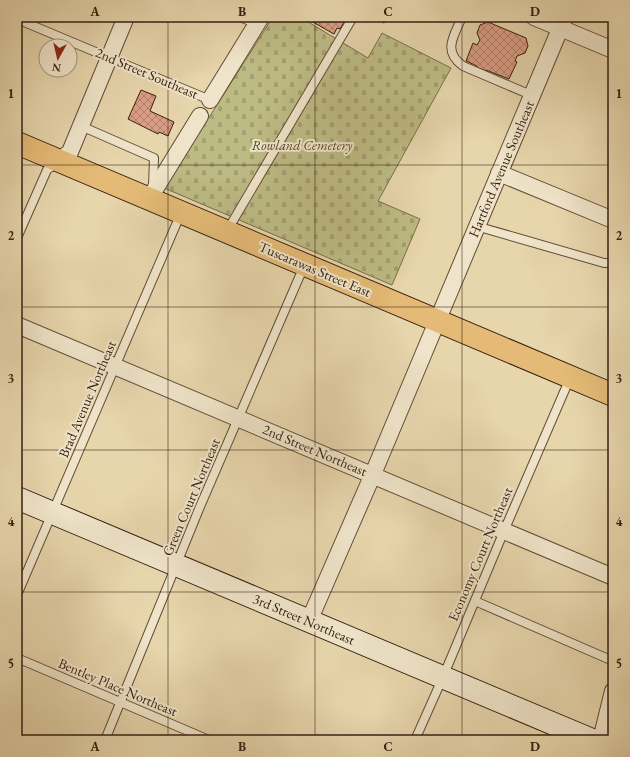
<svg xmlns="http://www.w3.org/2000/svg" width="630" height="757" font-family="'EB Garamond',serif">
<defs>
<pattern id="cemetery-stones" width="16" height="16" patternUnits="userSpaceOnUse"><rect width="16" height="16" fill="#bdbb84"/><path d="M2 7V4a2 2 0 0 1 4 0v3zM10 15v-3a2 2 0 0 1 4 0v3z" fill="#a3a071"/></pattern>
<pattern id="building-cross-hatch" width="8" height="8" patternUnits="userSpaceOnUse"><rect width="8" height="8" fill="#db9d85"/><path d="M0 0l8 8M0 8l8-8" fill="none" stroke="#b27f6b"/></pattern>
</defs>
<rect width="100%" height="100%" fill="#e7d5ac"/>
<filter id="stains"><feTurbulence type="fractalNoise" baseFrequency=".005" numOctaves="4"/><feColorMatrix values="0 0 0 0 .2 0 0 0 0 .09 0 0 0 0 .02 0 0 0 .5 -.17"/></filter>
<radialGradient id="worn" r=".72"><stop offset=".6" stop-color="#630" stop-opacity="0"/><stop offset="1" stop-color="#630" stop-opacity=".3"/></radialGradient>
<!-- cemetery -->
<path fill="url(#cemetery-stones)" stroke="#796d4a" d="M273 17H300L368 58 382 33 451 68 378 201 420 219 392 285 164 188Z"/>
<!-- building -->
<path fill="url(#building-cross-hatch)" stroke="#351f0f" d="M314 17H347L340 29 337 28 334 34 311 21Z
M374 17H387L384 23Z
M488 22 526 38 528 46 525 53 517 56 515 61 517 62 509 79 486 70V71L476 67 477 66 466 61 473 43 477 45 480 40 477 33 480 25Z
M141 90 156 96 150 111 174 122 168 136 159 132 158 134 128 119Z"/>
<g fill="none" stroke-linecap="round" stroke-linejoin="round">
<defs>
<path id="lane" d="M240 17 257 24
M462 17C454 36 442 51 463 66L531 95
M17 19 210 100
M81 126 154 158 153 186
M476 226 604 263H613
M227 231 353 17
M17 238 47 170 57 163
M17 595 181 213
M475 601 613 661
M17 658 209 740
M105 740 199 509 304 266
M415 740 443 677 504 531 570 378"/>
<path id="street" d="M534 17 613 50
M210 100 261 17
M59 161 70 152 126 17
M499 173 613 220
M149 199 200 116
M17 325 613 577
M309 621 373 474 565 17
M601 740 613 691"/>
<path id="secondary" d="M17 498 592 740"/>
<path id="primary" d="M17 143 613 395"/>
</defs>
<!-- lane casing -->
<use href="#lane" stroke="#624c36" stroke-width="10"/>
<!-- street casing -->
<use href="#street" stroke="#624c36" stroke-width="18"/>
<!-- secondary casing -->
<use href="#secondary" stroke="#351f0f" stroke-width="24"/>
<!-- primary casing -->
<use href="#primary" stroke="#351f0f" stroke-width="24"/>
<!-- lane -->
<use href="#lane" stroke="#efe4c9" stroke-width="8"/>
<!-- street -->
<use href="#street" stroke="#efe4c9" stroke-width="16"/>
<!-- secondary -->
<use href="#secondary" stroke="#efe4c9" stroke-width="22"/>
<!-- primary -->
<use href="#primary" stroke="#e4ba76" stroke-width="22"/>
</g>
<!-- grid -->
<path fill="none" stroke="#351f0f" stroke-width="1" stroke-opacity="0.55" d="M168 17V740M315 17V740M462 17V740M17 165H613M17 307H613M17 450H613M17 592H613"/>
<g text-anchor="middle" stroke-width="4" stroke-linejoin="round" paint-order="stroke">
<!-- street labels -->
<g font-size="14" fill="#351f0f" stroke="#efe4c9">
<text transform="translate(147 73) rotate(23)" y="5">2nd Street Southeast</text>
<text transform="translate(501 169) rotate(-67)" y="5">Hartford Avenue Southeast</text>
<text transform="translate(315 269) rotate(23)" y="5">Tuscarawas Street East</text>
<text transform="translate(87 399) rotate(-67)" y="5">Brad Avenue Northeast</text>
<text transform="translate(315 450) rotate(23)" y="5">2nd Street Northeast</text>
<text transform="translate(191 497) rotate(-67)" y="5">Green Court Northeast</text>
<text transform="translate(480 554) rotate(-67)" y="5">Economy Court Northeast</text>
<text transform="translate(304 619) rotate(23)" y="5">3rd Street Northeast</text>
<text transform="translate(118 687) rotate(23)" y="5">Bentley Place Northeast</text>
</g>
<!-- park labels -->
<g font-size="14" font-style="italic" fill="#57462c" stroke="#efe4c9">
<text x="302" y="150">Rowland Cemetery</text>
</g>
</g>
<!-- margin -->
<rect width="630" height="757" fill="none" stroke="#e7d5ac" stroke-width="44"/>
<!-- north arrow -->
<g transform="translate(58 58) rotate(188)"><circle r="19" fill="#efe4c9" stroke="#a5957f"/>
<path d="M0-3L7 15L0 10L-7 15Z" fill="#8f2418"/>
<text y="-6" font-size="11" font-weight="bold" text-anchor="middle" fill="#351f0f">N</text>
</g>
<rect x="22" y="22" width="586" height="713" fill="none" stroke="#351f0f" stroke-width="1.5"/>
<g font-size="13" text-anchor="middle" font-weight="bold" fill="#351f0f">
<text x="95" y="16">A</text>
<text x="242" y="16">B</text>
<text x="388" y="16">C</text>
<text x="535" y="16">D</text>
<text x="11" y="98">1</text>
<text x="619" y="98">1</text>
<text x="11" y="240">2</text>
<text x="619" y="240">2</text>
<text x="11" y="383">3</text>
<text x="619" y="383">3</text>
<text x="11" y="526">4</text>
<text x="619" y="526">4</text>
<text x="11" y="668">5</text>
<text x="619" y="668">5</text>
<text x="95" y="751">A</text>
<text x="242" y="751">B</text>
<text x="388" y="751">C</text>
<text x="535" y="751">D</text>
</g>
<rect width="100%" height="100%" filter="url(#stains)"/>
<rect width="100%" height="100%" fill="url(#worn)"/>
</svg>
